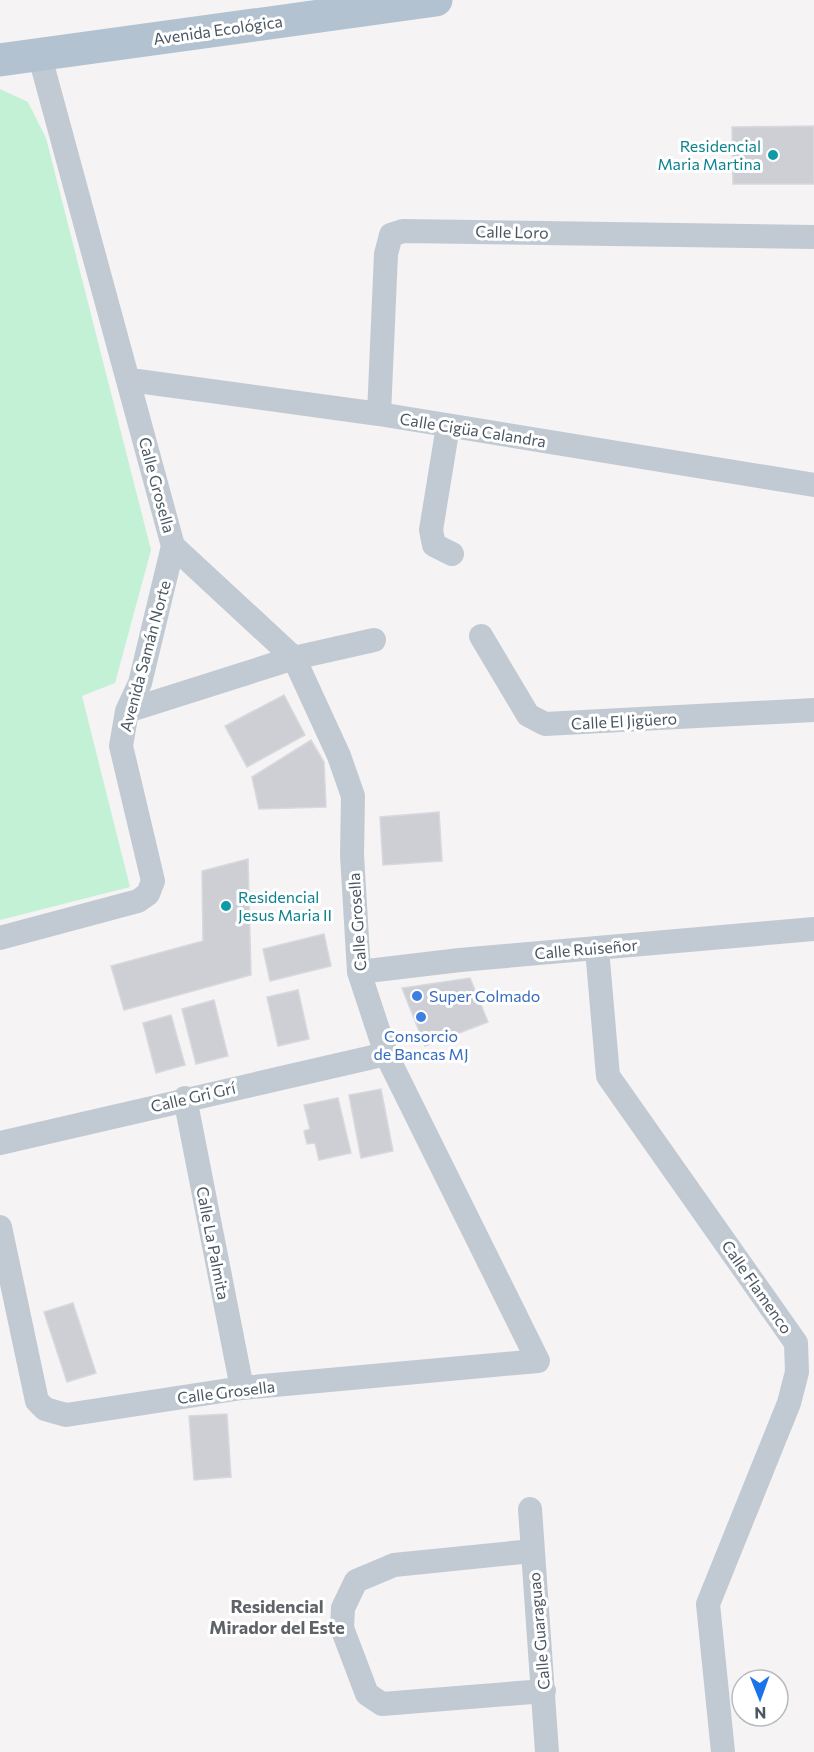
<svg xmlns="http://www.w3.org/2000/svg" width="814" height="1752" font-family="Commissioner,sans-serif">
<rect width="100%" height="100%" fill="#f5f3f3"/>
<!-- green -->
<path fill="#c3f1d5" d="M0 89 28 102 46 138 151 550 115 683 82 696 130 887 0 920Z"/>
<!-- building -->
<path fill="#cdcfd5" stroke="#d7d9de" stroke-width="1.5" d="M814 126V184H733L732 127Z
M284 695 305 735 247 767 225 726Z
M311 740 324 762 326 807 259 809 252 777Z
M439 812 442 861 383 865 380 817Z
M248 859 251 975 124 1010 111 966 203 941 202 871Z
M324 934 331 966 270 981 263 949Z
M470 978 488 1022 425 1046 402 988Z
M298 990 309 1039 278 1046 267 997Z
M214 1000 228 1056 196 1064 182 1009Z
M171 1015 185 1065 156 1073 143 1023Z
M381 1089 393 1151 361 1158 349 1095Z
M338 1098 351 1153 319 1160 315 1143 307 1144 304 1131 310 1129 304 1105Z
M73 1303 96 1373 67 1382 44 1312Z
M227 1414 231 1477 194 1480 189 1416Z"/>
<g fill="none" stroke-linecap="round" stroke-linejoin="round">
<!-- street -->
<path stroke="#c1cad2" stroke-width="24" d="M130 380 379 414 814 485
M379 414 386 254 391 235 403 231 814 237
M448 426 431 530 434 545 452 554
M481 636 528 715 545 724 814 710
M127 711 294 658 374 640
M0 938 138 901 148 894 153 881 121 746 127 711 140 683 173 546
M597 949 608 1076 796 1343 797 1372 789 1403 708 1604 723 1752
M359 972 460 960 814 929
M185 1098 242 1388
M0 1143 386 1054
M0 1227 37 1401 45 1409 66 1415 242 1388 538 1361 386 1054 359 972 352 855 353 796 339 756 294 658 173 546 40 57
M530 1509 547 1752
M532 1551 394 1565 356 1581 343 1608 342 1628 367 1694 382 1704 544 1691"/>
<!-- primary -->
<path stroke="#b3c2d1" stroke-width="33" d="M0 60 436 0"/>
</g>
<!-- markers -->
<g fill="#0f9aa8" stroke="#fff" stroke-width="2">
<circle cx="773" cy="155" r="6"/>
<circle cx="226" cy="906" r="6"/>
</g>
<g fill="#3f7fe0" stroke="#fff" stroke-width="2">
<circle cx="417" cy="996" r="6"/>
<circle cx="421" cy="1017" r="6"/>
</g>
<g text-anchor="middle" stroke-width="6" stroke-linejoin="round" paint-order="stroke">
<!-- street labels -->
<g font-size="16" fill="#4a5661" stroke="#fff">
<text transform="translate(218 30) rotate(-8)" y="6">Avenida Ecológica</text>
<text transform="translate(512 232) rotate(1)" y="6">Calle Loro</text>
<text transform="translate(473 430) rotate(9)" y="6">Calle Cigüa Calandra</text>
<text transform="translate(157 485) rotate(75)" y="6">Calle Grosella</text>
<text transform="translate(145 656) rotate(-75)" y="6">Avenida Samán Norte</text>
<text transform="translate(624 721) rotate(-3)" y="6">Calle El Jigüero</text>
<text transform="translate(357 922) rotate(-94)" y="6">Calle Grosella</text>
<text transform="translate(586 949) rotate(-5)" y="6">Calle Ruiseñor</text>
<text transform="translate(193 1097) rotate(-13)" y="6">Calle Gri Grí</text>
<text transform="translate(213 1243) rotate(79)" y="6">Calle La Palmita</text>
<text transform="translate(757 1287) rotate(55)" y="6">Calle Flamenco</text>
<text transform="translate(226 1392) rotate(-7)" y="6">Calle Grosella</text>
<text transform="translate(539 1631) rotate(-95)" y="6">Calle Guaraguao</text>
</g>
<!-- culture labels -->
<g font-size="16" fill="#0d838f" stroke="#fff" text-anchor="end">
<text x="761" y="152">Residencial<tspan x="761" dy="18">Maria Martina</tspan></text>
<text x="238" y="903" text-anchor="start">Residencial<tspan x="238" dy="18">Jesus Maria II</tspan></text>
</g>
<!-- shop labels -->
<g font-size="16" fill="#366cbe" stroke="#fff" text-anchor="start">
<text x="429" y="1002">Super Colmado</text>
<text x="421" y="1042" text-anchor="middle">Consorcio<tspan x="421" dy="18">de Bancas MJ</tspan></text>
</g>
<!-- neighbourhood labels -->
<g font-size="18" font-weight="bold" fill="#5f6368" stroke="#fff">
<text x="277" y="1613">Residencial<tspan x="277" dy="21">Mirador del Este</tspan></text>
</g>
</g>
<!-- north arrow -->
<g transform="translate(760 1698) rotate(179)"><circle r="28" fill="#ffffff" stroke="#b7bbc0" stroke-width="1.5"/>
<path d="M0-4.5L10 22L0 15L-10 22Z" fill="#1a73e8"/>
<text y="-9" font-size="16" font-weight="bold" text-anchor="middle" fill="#4a5661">N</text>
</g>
</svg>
